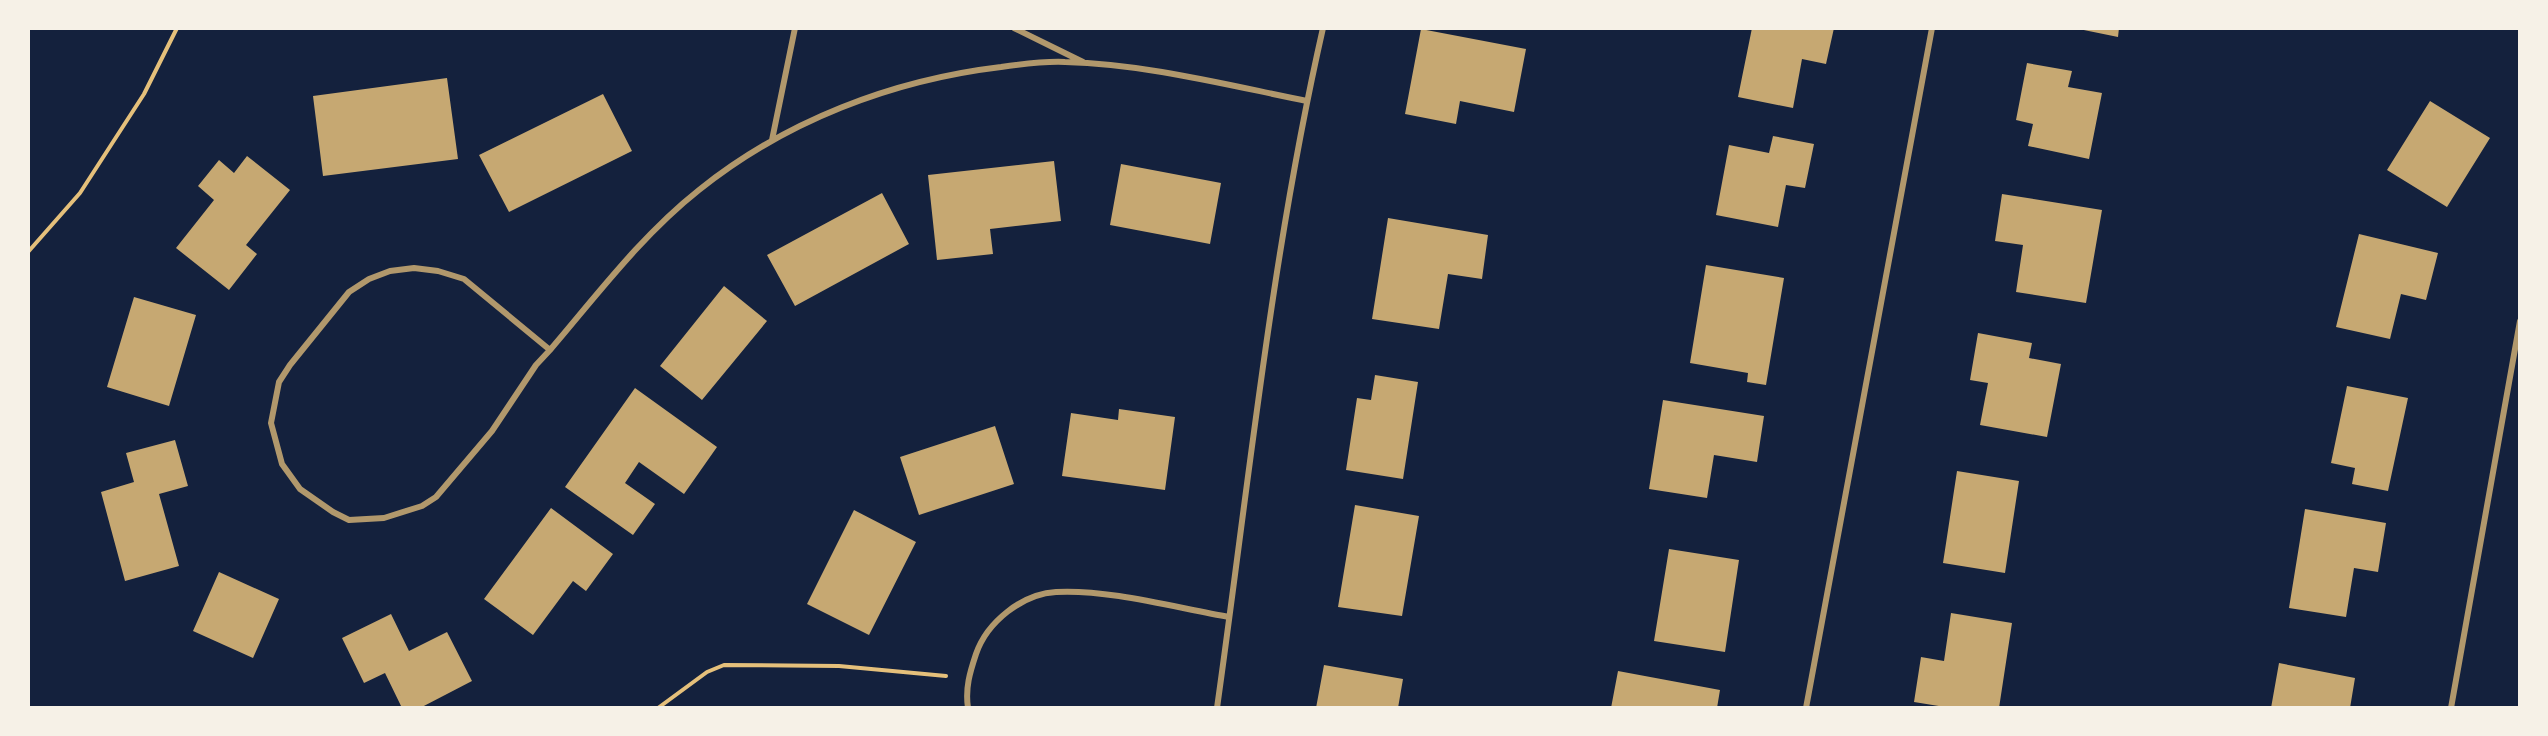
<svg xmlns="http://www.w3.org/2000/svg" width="2548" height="736" font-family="Commissioner,sans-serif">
<rect width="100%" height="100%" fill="#14213d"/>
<!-- building -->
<path fill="#c6a872" d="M1752 28H1834L1826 64 1802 59 1793 108 1738 97Z
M2074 28H2119L2118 37Z
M1421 29 1526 49 1514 112 1460 101 1456 124 1405 114Z
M2027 63 2072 71 2068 87 2102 93 2089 159 2028 146 2033 124 2016 120Z
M447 78 458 159 323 176 313 96Z
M603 94 632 151 509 212 479 155Z
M2430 101 2490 138 2447 207 2387 170Z
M1773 136 1814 144 1805 188 1786 185 1778 227 1716 215 1729 145 1769 153Z
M247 156 290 190 246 245 257 254 229 290 176 248 214 200 198 186 219 160 234 173Z
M1054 161 1061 221 990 229 993 254 937 260 928 175Z
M1121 164 1221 183 1210 244 1110 225Z
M882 193 909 244 795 306 767 255Z
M2002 194 2102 210 2086 303 2016 292 2023 245 1995 241Z
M1388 218 1488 235 1482 279 1448 274 1439 329 1372 319Z
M2359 234 2438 253 2426 300 2401 294 2390 339 2336 327Z
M1706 265 1784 278 1766 385 1747 382 1748 373 1690 363Z
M724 286 767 321 702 400 660 366Z
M134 297 196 315 169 406 107 387Z
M1978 333 2032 343 2029 358 2061 364 2047 437 1980 425 1988 383 1970 380Z
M1375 375 1418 382 1403 479 1346 470 1357 398 1371 400Z
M2347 386 2408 398 2388 491 2352 484 2355 468 2331 463Z
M635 388 717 447 684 494 639 462 625 483 655 504 633 535 565 487Z
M1663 400 1764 416 1757 462 1714 455 1707 498 1649 489Z
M1119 409 1175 417 1165 490 1062 476 1071 413 1118 420Z
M995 426 1014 484 919 515 900 457Z
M175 440 188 486 159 494 179 566 125 581 101 492 134 482 126 453Z
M1957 471 2019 481 2005 573 1943 563Z
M1355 505 1419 516 1402 616 1338 607Z
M551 508 613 554 586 591 573 581 533 635 484 599Z
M2305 509 2386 523 2378 572 2354 568 2346 617 2289 608Z
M854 510 916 542 869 635 807 604Z
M1669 549 1739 560 1725 652 1654 641Z
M219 572 279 599 253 658 193 631Z
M1951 613 2012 623 1999 708H1951L1914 702 1921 657 1944 661Z
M391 614 409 651 447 632 472 681 420 708H402L385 673 364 683 342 638Z
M2279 663 2355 678 2350 708H2271Z
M1324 665 1403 679 1398 708H1316Z
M1618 671 1720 690 1717 708H1611Z"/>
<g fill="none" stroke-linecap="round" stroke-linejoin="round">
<!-- path -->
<path stroke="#e5c07b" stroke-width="4" d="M28 252 80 193 144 94 177 28
M658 708 707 672 724 665 839 666 946 676"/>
<!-- minor -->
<path stroke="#b1986c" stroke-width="6" d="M1014 28 1083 62
M772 140 795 28
M414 268 438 271 464 279 550 350 536 365 492 431 436 497 422 506 384 518 349 520 333 512 300 489 282 464 271 423 279 382 290 365 349 292 369 279 390 271Z
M550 350C597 295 642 235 699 190 785 121 892 80 1001 67 1022 64 1044 61 1065 62 1146 64 1227 85 1307 101
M968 708C965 688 970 672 976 654 987 622 1022 594 1056 592 1108 589 1177 608 1229 617
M1217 708C1249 481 1272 252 1323 28
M1806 708 1932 28
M2451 708 2520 321"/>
</g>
<!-- border -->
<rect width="2548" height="736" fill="none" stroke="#f6f1e7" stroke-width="60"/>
</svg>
